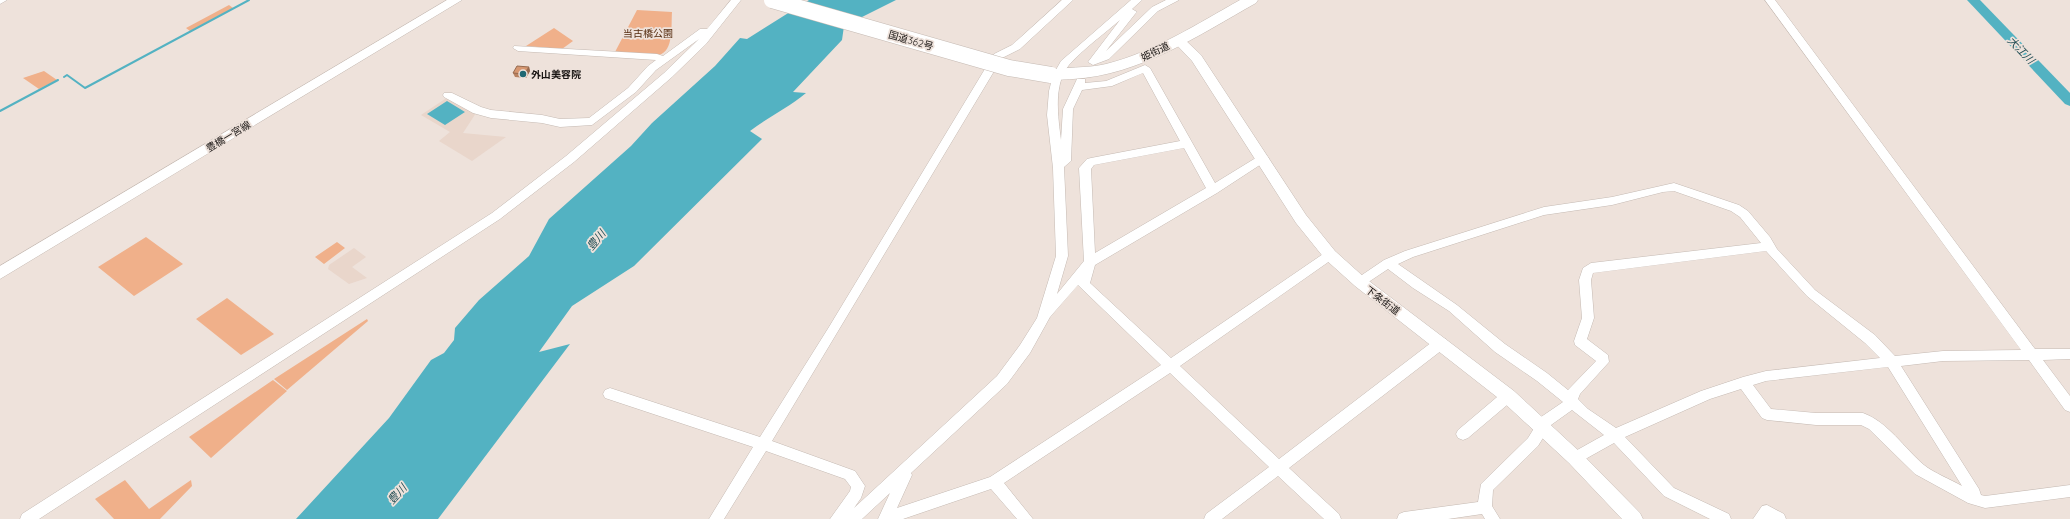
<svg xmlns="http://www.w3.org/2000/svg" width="2070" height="519" font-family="Quicksand,'Noto Sans JP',sans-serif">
<rect width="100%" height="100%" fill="#eee2db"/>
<!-- built -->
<path fill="#e9d6cb" d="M445 99H448L476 113 463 133 506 137 472 161 439 141 450 132 421 115Z
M354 248 366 257 352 267 367 278 349 284 328 269 329 265Z"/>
<!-- green -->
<path fill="#f0b08a" d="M229 5 233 8 190 31 186 28Z
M637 10 672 12C671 26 674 51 659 55L615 52Z
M554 28 573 41 562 49 526 46Z
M44 71 57 80 39 89 23 78Z
M146 237 183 264 134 296 98 267Z
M337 242 345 248 324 264 315 257Z
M227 298 274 334 241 355 196 319Z
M367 319 368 321 287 390 274 379Z
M273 380 287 391 211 458 189 437Z
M125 480 149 509 191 480 192 486 160 519H114L95 499Z"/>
<!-- water -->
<path fill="#53b2c2" d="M809 0H896L844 26 842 40 793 92 806 93C788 108 768 117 750 131L762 139 634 266 572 306 539 352 570 344 438 519H296L389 418 431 360 444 353 454 340 455 328 479 300 529 256 549 219 631 146 652 123 715 66 740 38 747 39Z
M447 101 465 112 445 125 427 114Z"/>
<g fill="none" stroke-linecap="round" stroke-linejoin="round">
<!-- stream -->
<path stroke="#53b2c2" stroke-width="2" d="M64 77 67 75 85 88 249 0
M0 111 58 80"/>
<!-- river -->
<path fill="#53b2c2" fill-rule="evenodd" d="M1967 0H1980L2070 93V106L2065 104Z"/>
<defs>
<path id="minor" d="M0 0H7L0 4Z
M731 0H741L706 44 672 77 574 162 500 219 39 519H20L22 514 492 213 566 156 664 73 699 39 656 70 636 92 592 125 560 127 542 123 491 118 473 113 444 97 443 95 444 93H452L481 107 491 110 542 115 560 119 589 118 628 88 648 66 656 60 518 51 513 48 514 46 657 54 663 56 700 29H707Z
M1062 0H1073L1020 49 1002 58 772 441 855 471 865 486 861 498 854 508 997 376 1020 345 1037 318 1056 256 1053 168 1047 115 1049 91 1053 75 1061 61 1131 0H1142L1132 9 1137 12 1135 14 1106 51 1152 7 1166 0H1179L1158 11 1109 59 1093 65 1088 62 1120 20C1104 34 1083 49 1069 65 1053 84 1058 117 1061 140L1063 109 1077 79H1085V83L1106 81 1145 65 1150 68 1215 183 1259 156H1267L1269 159 1217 193 1095 265 1090 283 1171 358 1326 252H1334L1336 255 1334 258 1180 366 1279 459 1436 339 1441 338 1446 339 1447 343 1446 347 1289 468 1339 514 1341 519H1324L1278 476 1222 519H1204L1206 514 1269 467 1170 373 1004 483 1033 519H1017L991 489 903 519H878L890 493 862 519H830L850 491 851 487 845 479 766 451 724 519H709L753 447 605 398 603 394 605 390 610 388 760 437 829 327 994 54 1012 45ZM1143 73 1180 141 1091 158 1087 159 1079 168 1084 261 1057 294 1068 256 1064 167 1071 161 1073 109 1082 90 1112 86ZM1184 148 1206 188 1095 253 1091 169 1094 165ZM1078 285 1161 365 990 477 897 508 912 475 911 473 1007 384 1030 353 1050 317Z
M1765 0H1775L2035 349H2070V359L2043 360 2070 396V412L2065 410 2029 360 1943 361 1901 366 1979 489 1981 495 1985 496 2070 485V497L1985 508 1968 503 1915 474 1869 429 1861 425H1816L1767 420 1762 418 1741 389 1710 399 1625 437 1674 488 1729 514 1731 519H1710L1664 496 1614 443 1580 462 1575 464 1570 462 1568 458 1570 454 1604 435 1572 410 1551 425 1538 446 1493 490 1492 506 1500 519H1485L1482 514 1448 519H1397L1399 514 1404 512 1478 502 1481 484 1528 438 1541 417 1563 402 1537 381 1495 352 1449 311 1413 288 1388 269 1364 285H1356L1354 282 1356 279 1384 260 1405 251 1544 207 1612 197 1674 183 1739 205 1748 211 1770 237 1777 249 1815 290 1875 335 1895 356 1943 351 2021 350ZM1674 191 1731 211 1740 217 1761 243 1591 263 1583 268 1579 280 1582 318 1574 341 1575 345 1596 361 1568 390 1547 373 1505 344 1457 305 1398 264 1413 257 1544 215 1612 205 1663 192ZM1766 251 1807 296 1865 343 1880 358 1766 371 1743 377 1701 391 1616 428 1588 409 1578 399 1580 394 1609 362 1608 355 1587 339 1594 318 1591 280 1593 273ZM1888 367 1962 486C1950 479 1934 473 1924 465 1904 448 1888 422 1863 413H1816L1771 409 1753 385 1766 381Z
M1508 390 1513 392 1515 396 1513 400 1468 438 1463 440 1458 438 1456 434 1458 430 1503 392Z
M1767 505 1784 514 1786 519H1753L1762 506Z"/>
<path id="major" d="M447 0H462L0 279V266Z
M1178 36 1182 37 1201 55 1306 215 1335 251 1365 278 1514 391 1581 453 1640 513 1643 519H1622L1569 463 1502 401 1355 286 1325 259 1296 223 1192 61 1172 40Z"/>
<path id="highway" d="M1240 0H1258L1256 3C1199 35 1140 75 1073 79 1064 79 1054 81 1046 79L1043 75 1046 71C1065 66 1086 69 1106 64 1154 52 1197 24 1240 0Z"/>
</defs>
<!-- minor casing -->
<use href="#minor" stroke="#c5bab3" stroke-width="1"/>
<!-- major casing -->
<use href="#major" stroke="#c5bab3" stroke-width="1"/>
<!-- highway casing -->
<use href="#highway" stroke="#c5bab3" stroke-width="1"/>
<!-- minor -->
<use href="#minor" fill="#fff" fill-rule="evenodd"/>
<!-- major -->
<use href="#major" fill="#fff" fill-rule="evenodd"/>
<!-- highway -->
<use href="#highway" fill="#fff" fill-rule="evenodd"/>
<defs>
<path id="highway-bridge" d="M772 0 1009 68 1051 75"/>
</defs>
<!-- highway-bridge casing -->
<use href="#highway-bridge" stroke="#c5bab3" stroke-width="17" stroke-linecap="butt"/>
<!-- highway-bridge -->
<use href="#highway-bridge" stroke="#fff" stroke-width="16"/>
</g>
<!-- wall -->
<path fill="#b88261" d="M529 67 530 71 526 78 515 77 513 73Z"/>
<!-- shaded-wall -->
<path fill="#966a4f" d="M529 67 530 71 526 78 524 74Z"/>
<!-- building -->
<path fill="#d69771" stroke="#966a4f" d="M517 66 529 67 524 74 513 73Z"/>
<!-- markers -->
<circle fill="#1e6873" stroke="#eee2db" stroke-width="1.5" cx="523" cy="74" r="4"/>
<g text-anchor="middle" stroke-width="3.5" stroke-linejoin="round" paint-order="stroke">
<!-- park labels -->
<g font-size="10" fill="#542b0e" stroke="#eee2db">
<text x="648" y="37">当古橋公園</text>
</g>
<!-- street labels -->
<g font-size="10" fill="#1a1614" stroke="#eee2db">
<text transform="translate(911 40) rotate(16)" y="4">国道362号</text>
<text transform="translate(1155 51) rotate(-26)" y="4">姫街道</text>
<text transform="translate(228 136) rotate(-31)" y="4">豊橋一宮線</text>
<text transform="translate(1383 300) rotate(37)" y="4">下条街道</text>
</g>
<!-- poi labels -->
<g font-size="10" font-weight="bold" fill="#1a1614" stroke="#eee2db" text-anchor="start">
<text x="531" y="78">外山美容院</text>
</g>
<!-- water labels -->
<g font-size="11" font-style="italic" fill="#265158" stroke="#eee2db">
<text transform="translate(2021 50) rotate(46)" y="4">大江川</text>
<text transform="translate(596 240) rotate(-50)" y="4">豊川</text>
<text transform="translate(397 494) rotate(-48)" y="4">豊川</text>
</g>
</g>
</svg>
